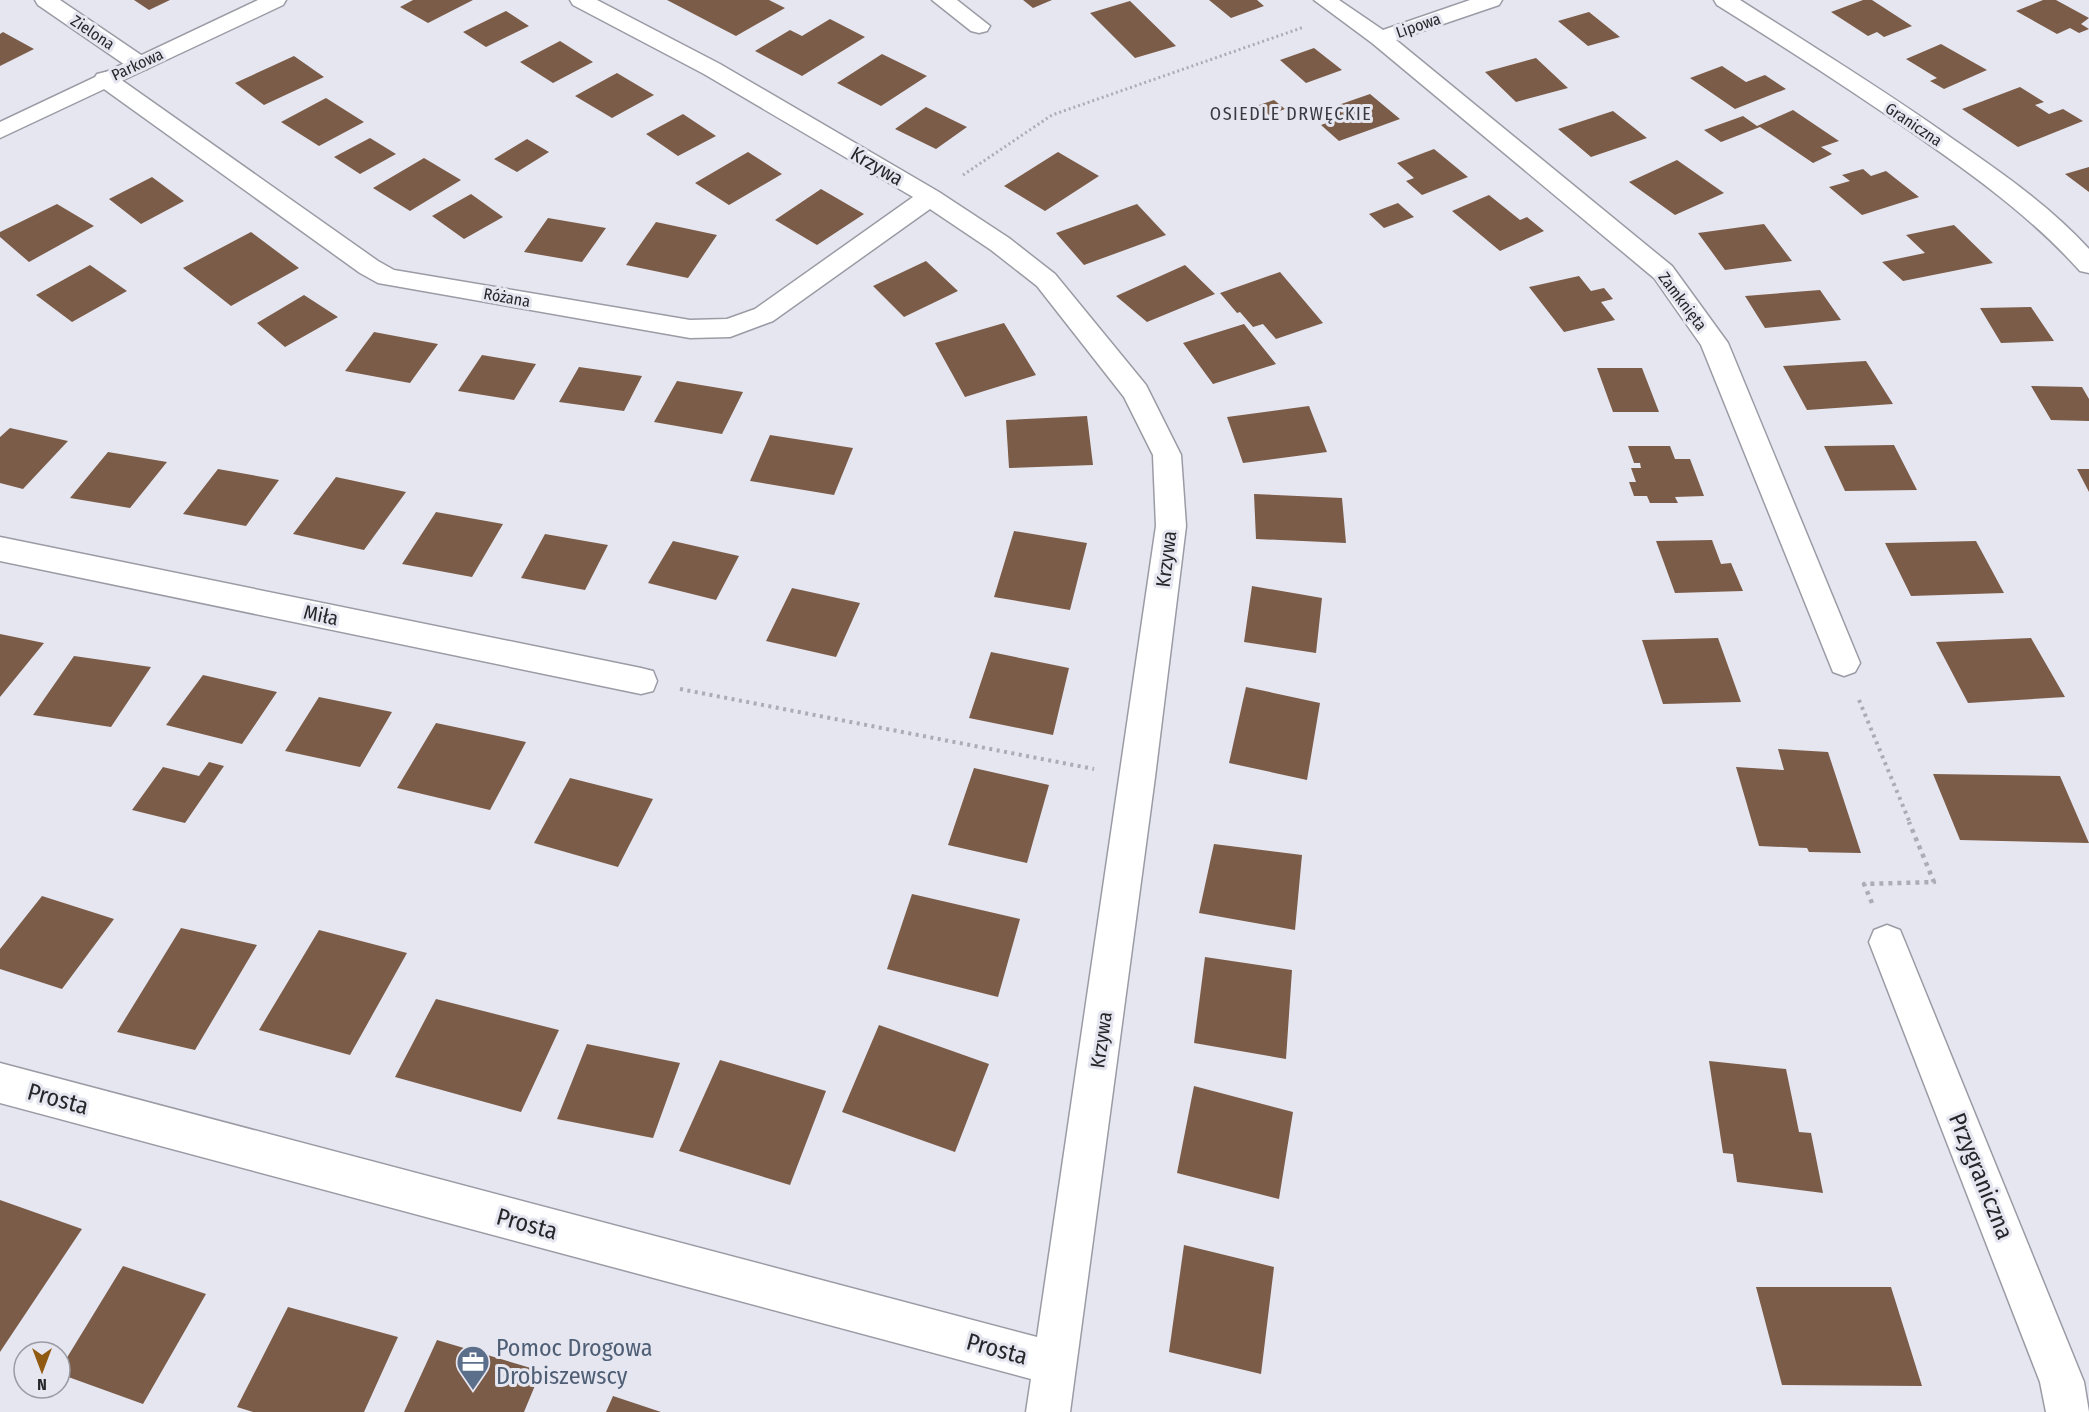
<svg xmlns="http://www.w3.org/2000/svg" width="2089" height="1412" font-family="'Fira Sans Condensed',sans-serif">
<rect width="100%" height="100%" fill="#e6e6f1"/>
<!-- building -->
<path fill="#7b5c48" d="M134 0H170L149 10Z
M413 0H473L428 23 400 7Z
M667 0H769L785 8 736 36Z
M1023 0H1052L1033 8Z
M1209 0H1257L1264 6 1231 18Z
M1863 0H1872L1912 26 1884 37 1877 32 1868 36 1831 12Z
M2043 0H2056L2089 18 2081 24 2089 29 2079 33 2070 28 2057 34 2016 11Z
M1130 1 1176 46 1135 58 1090 13Z
M506 11 529 26 486 47 463 32Z
M1589 12 1620 37 1588 46 1558 21Z
M830 19 865 37 802 76 755 51 790 30 802 36Z
M3 32 34 49 0 66V34Z
M560 41 593 62 553 83 520 62Z
M1941 44 1971 61 1987 70 1944 89 1930 81 1937 78 1906 59Z
M1314 48 1342 70 1306 83 1280 60Z
M882 54 927 76 881 106 837 83Z
M294 56 324 77 264 105 235 83Z
M1536 58 1568 88 1516 102 1485 72Z
M1722 66 1746 82 1765 75 1786 89 1735 109 1690 78Z
M617 73 654 95 612 118 575 96Z
M2020 87 2044 102 2035 105 2049 114 2063 109 2083 121 2018 147 1962 109Z
M1370 94 1400 119 1339 141 1321 125 1335 120 1324 110Z
M326 98 364 122 319 146 281 122Z
M1274 100 1285 109 1269 115 1259 105Z
M926 107 967 127 936 149 895 129Z
M1793 110 1839 141 1821 147 1832 154 1813 163 1760 127 1721 142 1704 130 1743 116 1757 126Z
M1613 111 1647 138 1591 157 1558 129Z
M683 114 716 136 678 156 646 134Z
M370 138 396 154 360 174 334 157Z
M527 139 549 152 517 172 494 159Z
M1434 149 1468 177 1422 195 1406 181 1414 178 1397 163Z
M748 152 782 174 729 205 695 183Z
M1058 152 1099 176 1045 211 1004 186Z
M424 158 461 180 410 211 373 188Z
M1677 160 1724 193 1675 215 1629 182Z
M2089 167V192L2065 174Z
M1863 169 1871 176 1886 171 1919 197 1862 215 1829 187 1850 181 1842 175Z
M152 177 184 201 141 224 109 199Z
M821 189 864 214 817 245 775 220Z
M471 194 503 217 464 239 432 216Z
M1489 195 1520 220 1527 217 1544 231 1500 251 1452 211Z
M1398 203 1414 217 1384 228 1369 214Z
M57 204 94 226 29 262 0 237V232Z
M1137 204 1166 235 1084 265 1056 233Z
M548 218 606 228 582 262 524 252Z
M656 222 717 235 688 278 626 265Z
M1764 224 1792 261 1725 270 1698 233Z
M1954 225 1993 263 1903 281 1882 262 1925 253 1906 235Z
M251 232 299 268 231 306 183 268Z
M926 261 958 291 904 317 873 286Z
M90 265 127 291 72 322 36 295Z
M1185 265 1215 294 1147 322 1116 296Z
M1280 272 1323 323 1276 339 1263 324 1253 327 1240 312 1237 313 1220 293Z
M1579 276 1591 291 1604 288 1613 299 1601 302 1615 320 1564 332 1529 287Z
M1820 290 1841 320 1765 328 1745 296Z
M304 295 338 317 285 347 257 323Z
M2031 307 2054 341 2001 343 1980 308Z
M1004 323 1036 375 965 397 935 343Z
M1244 324 1276 364 1213 384 1183 343Z
M374 332 438 344 410 383 345 371Z
M482 355 536 364 514 400 458 391Z
M1866 361 1893 404 1807 410 1783 366Z
M579 367 642 376 624 411 559 402Z
M1597 368H1642L1659 412H1613Z
M677 381 743 392 722 434 654 422Z
M2031 386 2082 387 2089 399V421L2051 420Z
M1309 406 1327 452 1243 463 1227 417Z
M1087 416 1093 465 1009 468 1006 420Z
M10 428 68 441 23 489 0 483V437Z
M770 435 853 448 834 495 750 481Z
M1894 445 1917 490 1845 491 1824 446Z
M1628 446H1670L1675 459H1690L1704 496 1675 497 1678 503H1650L1647 496H1634L1629 482H1636L1631 468H1641L1640 463H1634Z
M108 452 167 462 130 508 70 498Z
M218 469 279 480 246 526 183 514Z
M2077 469H2089V492Z
M336 477 406 492 364 550 293 534Z
M1254 494 1342 498 1346 543 1256 539Z
M436 512 503 524 472 577 402 564Z
M1014 531 1087 543 1070 610 994 597Z
M545 534 608 545 585 590 521 578Z
M1712 540 1721 564 1731 563 1743 591 1675 593 1656 541Z
M673 541 739 556 716 600 648 583Z
M1976 541 2004 593 1911 596 1885 543Z
M1252 586 1322 598 1316 653 1244 642Z
M792 588 860 603 836 657 766 641Z
M0 634 44 643 0 697Z
M1718 638 1741 702 1663 704 1642 640Z
M2031 638 2065 697 1968 703 1936 642Z
M991 652 1069 668 1053 735 969 718Z
M74 656 151 667 111 727 33 715Z
M203 675 277 692 242 744 166 725Z
M1246 687 1320 703 1307 780 1229 763Z
M319 697 392 712 360 767 285 751Z
M436 723 526 742 490 810 397 788Z
M1778 749 1828 752 1861 853 1809 852 1807 848 1759 846 1736 767 1784 770Z
M209 762 224 766 185 823 132 810 163 767 199 776Z
M974 768 1049 785 1027 863 948 845Z
M1933 774 2060 776 2089 843 1960 840Z
M570 778 653 799 618 867 534 843Z
M1214 844 1302 855 1295 930 1199 913Z
M912 894 1020 919 998 997 887 969Z
M42 896 114 919 62 989 0 969V949Z
M181 928 257 945 195 1050 117 1032Z
M319 930 407 953 350 1055 259 1030Z
M1205 957 1292 970 1286 1059 1194 1043Z
M436 999 559 1030 521 1112 395 1077Z
M879 1025 989 1064 955 1152 842 1112Z
M587 1044 680 1063 653 1138 557 1119Z
M720 1060 826 1091 790 1185 679 1151Z
M1709 1061 1786 1069 1799 1132 1811 1133 1823 1193 1737 1182 1733 1154 1723 1153Z
M1194 1086 1293 1112 1279 1199 1177 1173Z
M0 1200 82 1229 0 1352Z
M1184 1245 1274 1267 1261 1374 1169 1352Z
M123 1266 206 1294 143 1404 60 1374V1369Z
M1756 1287H1891L1922 1386 1782 1385Z
M288 1307 398 1337 364 1412H253L237 1407Z
M437 1340 541 1371 524 1412H404Z
M613 1396 661 1412H606Z"/>
<g fill="none" stroke-linecap="round" stroke-linejoin="round">
<defs>
<path id="minor" d="M35 0H60L147 59 150 64 147 69 139 71 131 69 38 5Z
M570 0H597L720 64 939 192 1009 238 1055 274 1146 385 1181 455 1186 526 1155 777 1070 1412H1026L1031 1379 0 1103V1063L1037 1337 1156 526 1153 455 1124 397 1037 286 991 250 930 209 773 321 730 337 690 338 378 283 360 273 97 84 94 79 97 74 105 72 113 74 378 261 394 270 690 320 727 319 755 309 913 197 704 74 573 5Z
M932 0H957L990 26 987 31 979 33 971 31Z
M1314 0H1339L1383 30 1470 0H1502L1499 5 1396 40 1672 266 1728 343 1860 663 1855 672 1844 676 1833 672 1701 345 1654 278 1372 43Z
M0 537 641 668 653 671 657 681 653 691 641 694 0 561Z
M1887 925 1900 930 1905 942 2084 1382 2089 1412H2046L2040 1382 1869 942 1874 930Z"/>
<path id="tertiary" d="M258 0H286L283 5 0 138V122Z
M1714 0H1740C1811 45 1882 89 1950 137 1999 171 2049 205 2089 249V273L2080 271C2036 222 1984 183 1930 145 1861 96 1789 50 1717 5Z"/>
</defs>
<!-- minor casing -->
<use href="#minor" stroke="#9b9ba5" stroke-width="3"/>
<!-- tertiary casing -->
<use href="#tertiary" stroke="#9b9ba5" stroke-width="3"/>
<!-- path-far2 -->
<path stroke="#acacb5" stroke-width="3" stroke-dasharray="2 3" stroke-linecap="butt" d="M963 175 1052 115 1304 27"/>
<!-- path-far1 -->
<path stroke="#acacb5" stroke-width="4" stroke-dasharray="3 4.5" stroke-linecap="butt" d="M680 689 1094 769
M1859 700 1910 823"/>
<!-- path -->
<path stroke="#acacb5" stroke-width="4.5" stroke-dasharray="4 5" stroke-linecap="butt" d="M1872 903 1864 884 1934 882 1909 822"/>
<!-- minor -->
<use href="#minor" fill="#fff" fill-rule="evenodd"/>
<!-- tertiary -->
<use href="#tertiary" fill="#fff" fill-rule="evenodd"/>
</g>
<!-- icons -->
<defs>
<symbol id="office-pin" viewBox="-11 -11 22 30"><path d="M0 17L-7.5 6A9.5 9.5 0 1 1 7.5 6Z" fill="#5c6f8a" stroke="#e6e6f1"/><path d="M-6-3h4V-5.5h4V-3h4V5H-6ZM-1-4.5V-3h2v-1.5ZM-6 0V1H6V0Z" fill="#fff"/></symbol>
</defs>
<g fill-rule="evenodd">
<use href="#office-pin" x="454" y="1343" width="38" height="52"/>
</g>
<g text-anchor="middle" stroke-width="6" stroke-linejoin="round" paint-order="stroke">
<!-- far-street labels -->
<g font-size="16" fill="#27272b" stroke="#e6e6f1">
<text transform="translate(1418 25) rotate(-19)" y="6">Lipowa</text>
<text transform="translate(93 32) rotate(34)" y="6">Zielona</text>
<text transform="translate(137 64) rotate(-25)" y="6">Parkowa</text>
<text transform="translate(1914 124) rotate(34)" y="6">Graniczna</text>
<text transform="translate(507 297) rotate(10)" y="6">Różana</text>
<text transform="translate(1683 301) rotate(53)" y="6">Zamknięta</text>
</g>
<!-- far-neighbourhood labels -->
<g font-size="18" letter-spacing="1.5" fill="#393941" stroke="#e6e6f1">
<text x="1291" y="120">OSIEDLE DRWĘCKIE</text>
</g>
<!-- street labels -->
<g font-size="20" fill="#27272b" stroke="#e6e6f1">
<text transform="translate(877 166) rotate(30)" y="7">Krzywa</text>
<text transform="translate(1166 559) rotate(-83)" y="7">Krzywa</text>
<text transform="translate(321 615) rotate(12)" y="7">Miła</text>
<text transform="translate(1101 1040) rotate(-82)" y="7">Krzywa</text>
</g>
<!-- near-street labels -->
<g font-size="24" fill="#27272b" stroke="#e6e6f1">
<text transform="translate(58 1099) rotate(15)" y="8">Prosta</text>
<text transform="translate(1981 1176) rotate(68)" y="8">Przygraniczna</text>
<text transform="translate(527 1224) rotate(15)" y="8">Prosta</text>
<text transform="translate(997 1349) rotate(15)" y="8">Prosta</text>
</g>
<!-- near-service labels -->
<g font-size="24" fill="#4e5e75" stroke="#e6e6f1" text-anchor="start">
<text x="496" y="1356">Pomoc Drogowa<tspan x="496" dy="28">Drobiszewscy</tspan></text>
</g>
</g>
<!-- north arrow -->
<g transform="translate(42 1370) rotate(180)"><circle r="28" fill="#e6e6f1" stroke="#9a9aa2" stroke-width="1.5"/>
<path d="M0-4.5L10 22L0 15L-10 22Z" fill="#915a12"/>
<text y="-9" font-size="16" font-weight="bold" text-anchor="middle" fill="#27272b">N</text>
</g>
</svg>
